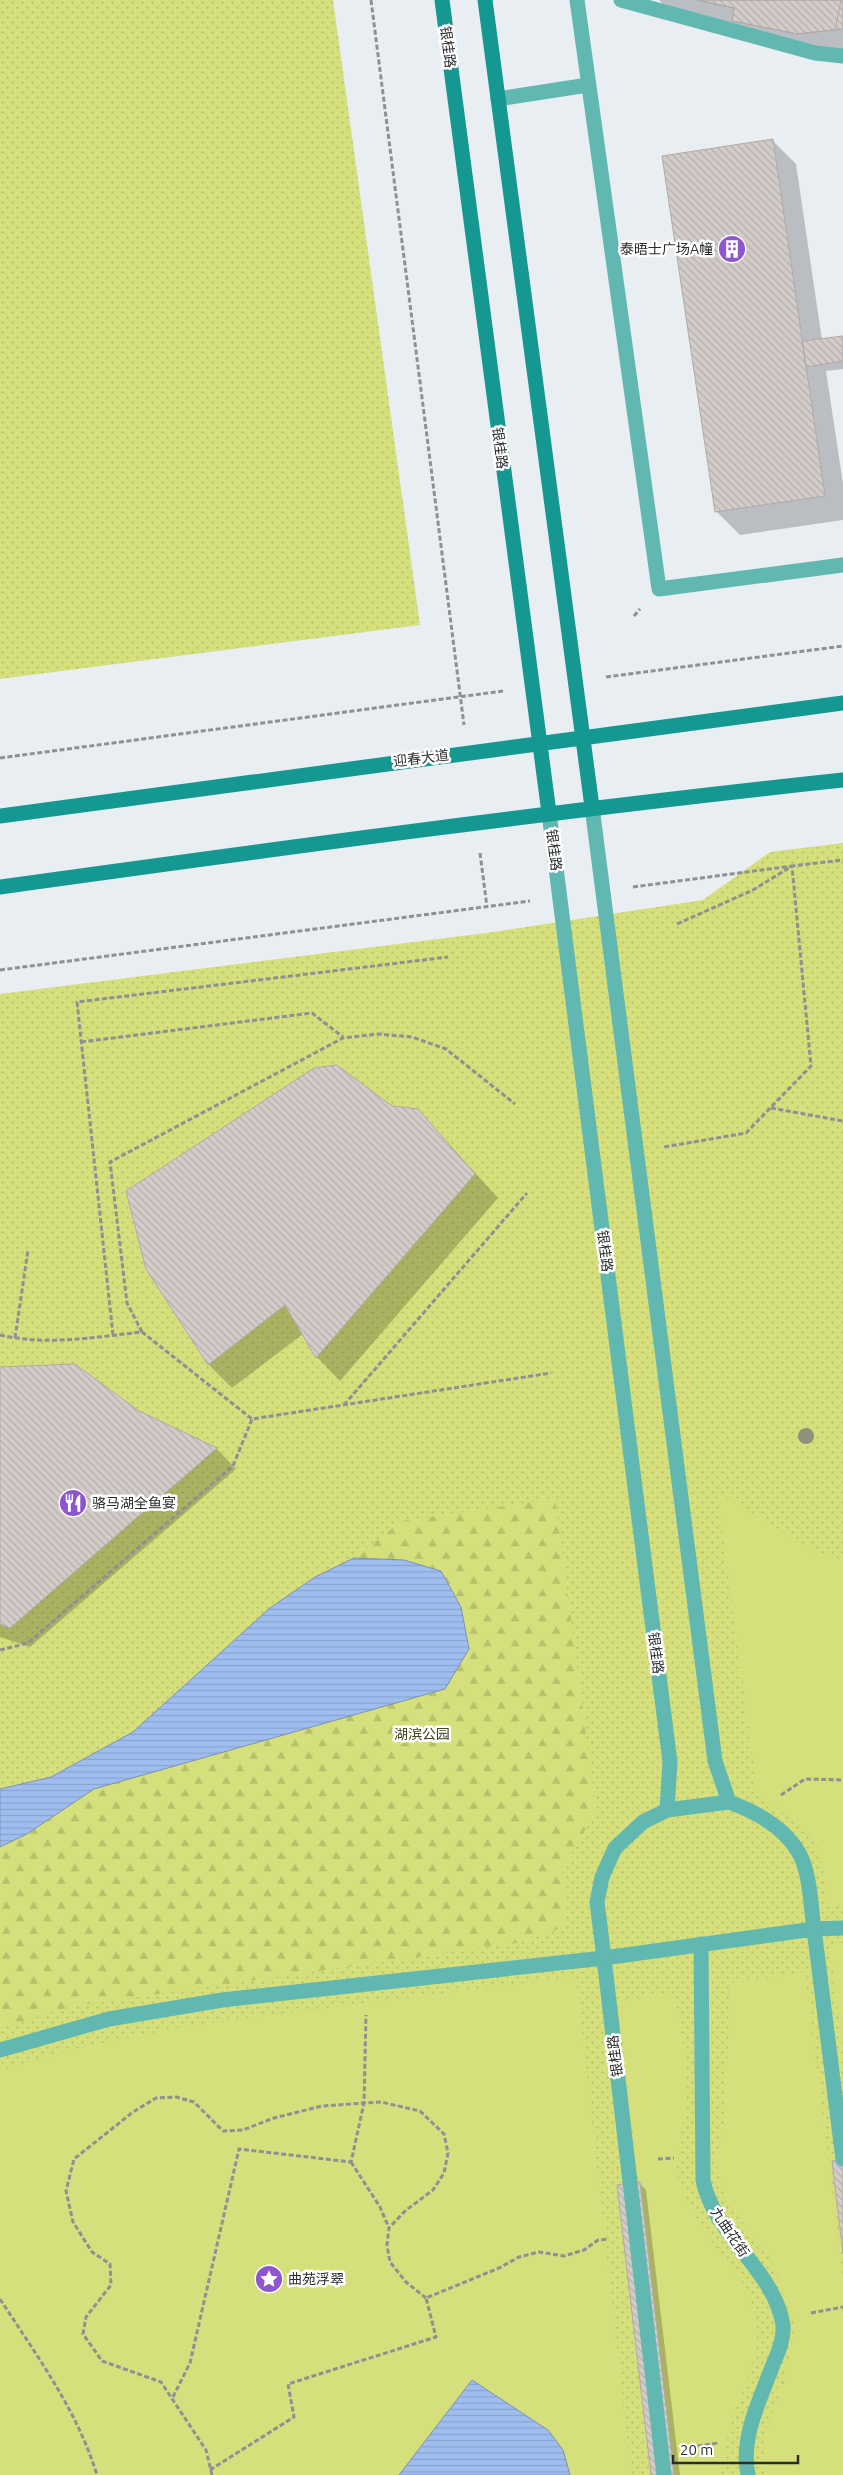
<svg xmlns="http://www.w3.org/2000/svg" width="843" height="2475" font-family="Ubuntu,'Noto Sans SC',sans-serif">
<defs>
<pattern id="grass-dots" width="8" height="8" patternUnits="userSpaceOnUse" patternTransform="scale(1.25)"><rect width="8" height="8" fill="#d5df7b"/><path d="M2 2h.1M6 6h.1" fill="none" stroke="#b7c06b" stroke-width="1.8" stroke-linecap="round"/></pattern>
<pattern id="forest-firs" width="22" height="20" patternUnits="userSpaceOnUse" patternTransform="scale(1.25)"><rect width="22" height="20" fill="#d5df7b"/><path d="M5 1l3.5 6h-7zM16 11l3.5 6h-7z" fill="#b7c06b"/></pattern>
<pattern id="water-rules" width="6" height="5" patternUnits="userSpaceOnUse" patternTransform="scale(1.25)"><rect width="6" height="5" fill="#9fbeef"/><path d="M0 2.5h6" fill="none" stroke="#89a3cd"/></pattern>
<pattern id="building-back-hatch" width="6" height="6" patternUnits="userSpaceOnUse" patternTransform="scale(1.25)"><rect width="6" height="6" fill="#d3ccc9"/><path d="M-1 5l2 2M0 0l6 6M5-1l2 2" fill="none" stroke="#b5afad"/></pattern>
</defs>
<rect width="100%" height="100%" fill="#e9eef3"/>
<!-- grass -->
<path fill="url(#grass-dots)" d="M0 0H333L420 625 0 679Z
M843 843V2475H0V994L494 932 703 900 770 852Z"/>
<!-- forest -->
<path fill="url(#forest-firs)" d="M555 1499 596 1811 562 1870 567 1904 564 1926 548 1934 516 1943 74 2006 0 2028V1847L27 1834 94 1789 216 1753 404 1560 354 1558 402 1521Z"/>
<!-- garden -->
<path fill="#d5df7b" d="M717 1491 817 1553 843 1560V1904H827L820 1851 804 1830 757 1791Z
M843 1943V2045L829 1944Z
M805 1972 843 2278V2475H768L763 2459 764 2436 784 2384 795 2327 770 2258 727 2203 720 2181 716 2158 725 2118 730 1983Z
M576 1976 631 2475H570L563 2450 472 2380 399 2475H0V2071L70 2050 185 2026Z
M671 1993 678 2014 686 2062 687 2092 676 2174 699 2225 746 2287 757 2325 756 2354 729 2428 721 2475H672L618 2001Z"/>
<!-- water -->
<path fill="url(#water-rules)" stroke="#7c92b5" d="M354 1558 404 1560 441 1571 461 1607 469 1649 445 1689 94 1789 27 1834 0 1847V1789L51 1777 133 1732 270 1608 315 1577Z
M472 2380 548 2430 563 2450 570 2475H399Z"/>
<!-- shadow -->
<path fill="#0003" d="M659 0H843V55L672 13Z
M772 140 796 164 822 340 843 337V369L826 371 843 484V520L740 535 716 511Z
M392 1107 418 1110 498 1198 340 1381 317 1357 303 1334 232 1388 208 1364Z
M0 1368 139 1412 217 1449 236 1469 30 1647 0 1637Z
M639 2183 646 2190 680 2475H652Z"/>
<!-- building -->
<path fill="url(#building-back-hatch)" stroke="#b0aaa7" d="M697 0H843V29L797 34 732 21 734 8Z
M697 0H841L835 30 797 34 732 21 734 8Z
M773 139 825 496 715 512 662 156Z
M843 336V361L806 367 802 341Z
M337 1065 392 1106 418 1109 475 1174 316 1358 285 1305 208 1365 146 1269 126 1191 314 1068Z
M75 1364 139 1411 217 1448 10 1628 0 1624V1367Z
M843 2159V2254L832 2161Z
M640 2182 674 2475H651L617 2185Z"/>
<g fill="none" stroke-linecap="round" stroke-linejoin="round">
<!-- path -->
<path stroke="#8d9094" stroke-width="3" stroke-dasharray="5 2.5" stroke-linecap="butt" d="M371 0 464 725
M634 616 640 609
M606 677 843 646
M0 758 503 691
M480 853 487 907
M633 887 792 866 811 1066 746 1133 664 1147
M677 924 753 890 792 866 843 860
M0 970 530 901
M81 1042 312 1013 343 1037
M771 1108 843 1121
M142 1332 127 1303 110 1162 343 1038 378 1034 412 1037 446 1049 515 1104
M0 1335C47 1346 95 1337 142 1332L252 1419 551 1373
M113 1335 77 1002 448 957
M15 1338 28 1250
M344 1405 527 1193
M0 1650 28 1643 233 1466 252 1419
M781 1795 805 1779 843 1780
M658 2159 674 2158
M351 2162 380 2207 389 2228
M0 2299C37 2356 77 2410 97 2475
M811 2313 843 2307
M173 2397 190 2363 239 2149 351 2162 364 2103 366 2015
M690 2447 718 2443
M210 2470 294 2417 288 2384 436 2337 426 2298 499 2268 519 2257 539 2252 564 2256 584 2250 598 2240 608 2239
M212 2475 206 2450 161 2382 102 2361 83 2334 86 2317 111 2285 110 2264 92 2252 73 2222 66 2191 74 2159 133 2112 156 2098 176 2097 194 2102 223 2131 243 2130 274 2118 322 2106 381 2102 420 2111 444 2134 448 2153 444 2173 433 2190 405 2211 389 2228 387 2245 390 2262 406 2282 426 2298"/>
<!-- lane -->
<path stroke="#61b8b1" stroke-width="15" d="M577 0 659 589 843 565
M621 0 815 53 843 56
M498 99 588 85
M814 1929 843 2159
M701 1944 703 2180C714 2236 774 2269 783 2325 784 2337 779 2351 774 2362 761 2398 740 2436 748 2475
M604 1958 664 2475
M0 2050 109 2019 222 2000 604 1958 814 1929 843 1928"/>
<!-- street -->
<path stroke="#61b8b1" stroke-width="15" d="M592 807 715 1761 729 1802C760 1813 796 1834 805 1868 811 1887 811 1909 814 1929
M549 813 670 1762 667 1810 643 1822 615 1848 602 1877 597 1902 604 1958
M667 1810 729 1802"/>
<!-- secondary -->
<path stroke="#159891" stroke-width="15" d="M442 0 549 813
M485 0 592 807
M0 816 843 703
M0 887C281 848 561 810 843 780"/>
</g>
<!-- trees -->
<circle fill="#8e927d" cx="806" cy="1436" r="8"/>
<!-- icons -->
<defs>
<symbol id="building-disc" viewBox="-11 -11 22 22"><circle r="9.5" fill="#8e56ce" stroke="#fff"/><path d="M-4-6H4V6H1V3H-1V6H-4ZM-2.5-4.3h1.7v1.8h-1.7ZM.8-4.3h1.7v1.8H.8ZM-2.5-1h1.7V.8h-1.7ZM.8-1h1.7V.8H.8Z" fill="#fff"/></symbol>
<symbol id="restaurant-disc" viewBox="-11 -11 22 22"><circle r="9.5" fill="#8e56ce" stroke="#fff"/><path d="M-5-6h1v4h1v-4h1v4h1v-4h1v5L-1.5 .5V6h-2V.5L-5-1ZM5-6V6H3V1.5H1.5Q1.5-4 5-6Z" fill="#fff"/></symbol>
<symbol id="sight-disc" viewBox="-11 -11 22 22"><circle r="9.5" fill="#8e56ce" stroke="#fff"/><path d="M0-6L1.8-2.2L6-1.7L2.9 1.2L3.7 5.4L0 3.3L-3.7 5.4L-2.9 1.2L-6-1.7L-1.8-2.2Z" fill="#fff"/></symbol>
</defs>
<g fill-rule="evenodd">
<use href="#building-disc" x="716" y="233" width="32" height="32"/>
<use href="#restaurant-disc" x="57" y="1487" width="32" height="32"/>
<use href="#sight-disc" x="253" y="2263" width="32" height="32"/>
</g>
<g text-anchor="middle" stroke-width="5" stroke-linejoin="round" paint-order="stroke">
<!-- street labels -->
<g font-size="14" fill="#2b2c2e" stroke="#fff">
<text transform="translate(448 47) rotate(83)" y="5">银桂路</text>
<text transform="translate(500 448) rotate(83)" y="5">银桂路</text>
<text transform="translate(421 758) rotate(-7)" y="5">迎春大道</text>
<text transform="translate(554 850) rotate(83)" y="5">银桂路</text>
<text transform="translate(605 1251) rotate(83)" y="5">银桂路</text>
<text transform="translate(656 1653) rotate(83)" y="5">银桂路</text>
<text transform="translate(615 2056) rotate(-97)" y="5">银桂路</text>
<text transform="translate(730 2232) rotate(56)" y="5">九曲花街</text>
</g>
<!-- poi labels -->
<g font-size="14" fill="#2b2c2e" stroke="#fff" text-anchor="start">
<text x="713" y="254" text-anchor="end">泰晤士广场A幢</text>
<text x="92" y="1508">骆马湖全鱼宴</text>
<text x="288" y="2284">曲苑浮翠</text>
</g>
<!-- park labels -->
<g font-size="14" fill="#43471c" stroke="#fff">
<text x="422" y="1739">湖滨公园</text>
</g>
</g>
<!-- scale -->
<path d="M673 2455v8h125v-8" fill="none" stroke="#2b2c2e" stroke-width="2.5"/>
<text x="680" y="2455" font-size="15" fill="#2b2c2e" stroke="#ffffff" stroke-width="4" paint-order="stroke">20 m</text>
</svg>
